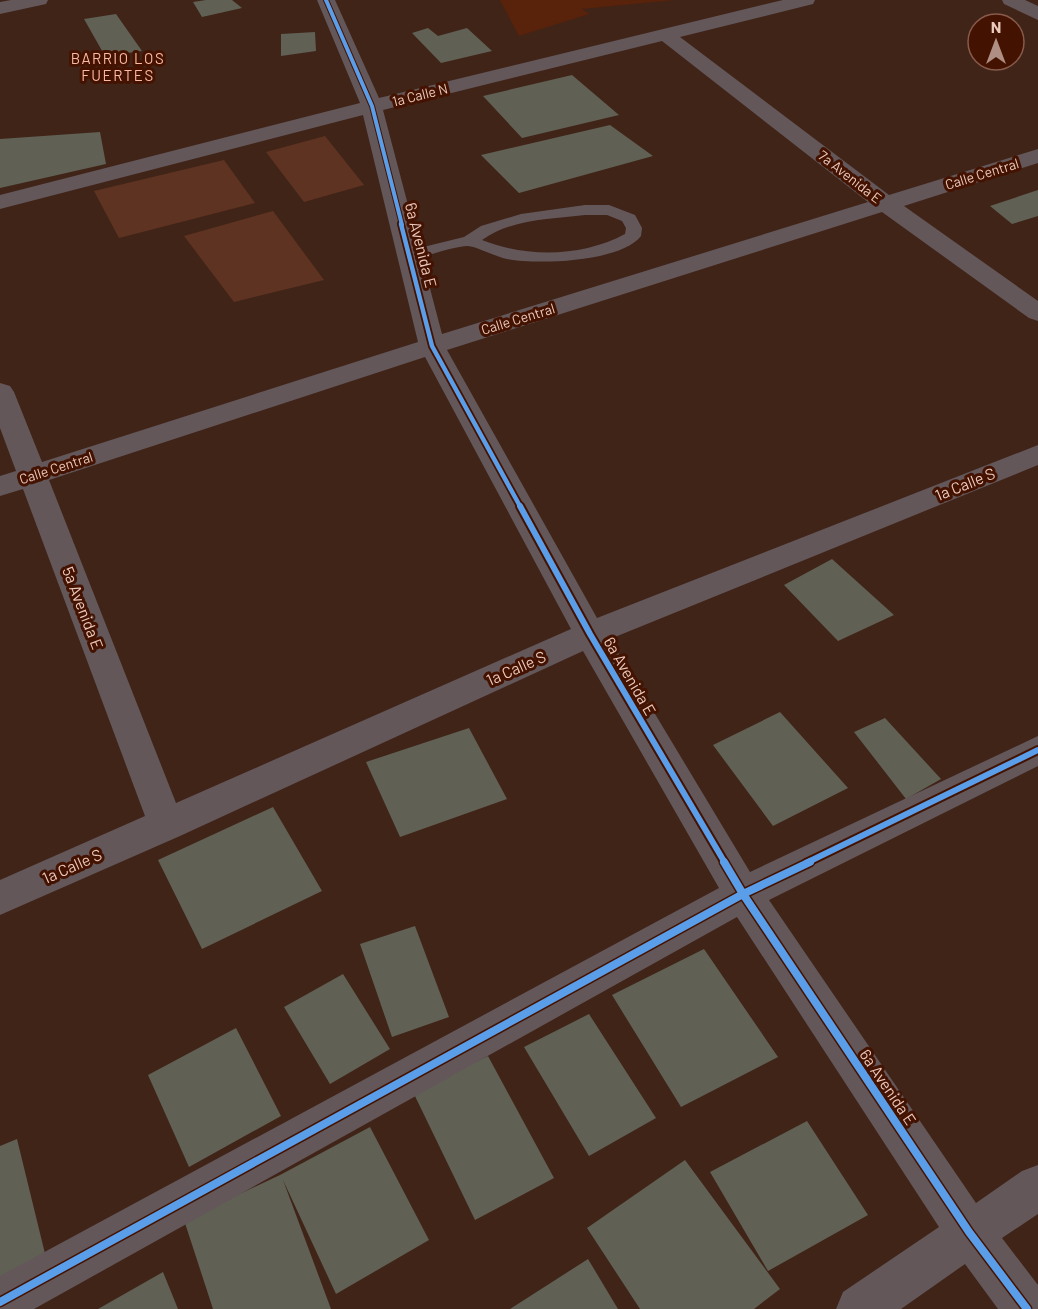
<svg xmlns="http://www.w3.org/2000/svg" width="1038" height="1309" font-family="Barlow,sans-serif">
<rect width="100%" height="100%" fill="#402418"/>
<!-- built -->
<path fill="#58220b" d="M500 0H675L582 9 589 14 519 36Z"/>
<!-- green -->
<path fill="#5f3322" d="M325 136 364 185 304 202 266 152Z
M224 160 255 203 119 238 94 191Z
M273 211 324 280 234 302 184 236Z"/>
<!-- building -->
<path fill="#606054" d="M206 0H232L242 8 202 17 193 2Z
M116 14 142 51 105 56 84 19Z
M428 28 438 36 467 28 492 51 441 63 412 33Z
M315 32 316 51 281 56V34Z
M572 75 619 115 522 138 483 96Z
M610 125 653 156 519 193 481 155Z
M100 132 106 164 0 188V139Z
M1038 190V216L1012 224 990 206Z
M832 559 894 615 838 641 784 585Z
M780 712 848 788 773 826 713 745Z
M885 718 941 779 906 799 854 732Z
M469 728 507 799 400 837 366 762Z
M273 807 322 891 202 949 158 860Z
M415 926 449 1017 392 1037 360 944Z
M704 949 778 1057 681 1107 612 995Z
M343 974 390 1049 330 1084 284 1007Z
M589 1014 656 1118 589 1156 524 1047Z
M236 1028 281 1116 189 1167 148 1075Z
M488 1056 554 1178 475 1220 413 1092Z
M807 1121 868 1215 768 1271 710 1172Z
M370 1127 429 1240 336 1294 283 1180 331 1309H213L184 1220 280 1175Z
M17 1139 49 1270 0 1292V1146Z
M685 1160 780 1289 754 1309H640L587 1228Z
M588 1259 618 1309H510Z
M163 1272 178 1309H98Z"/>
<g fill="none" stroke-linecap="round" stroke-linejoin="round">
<!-- lane -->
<path fill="#63575a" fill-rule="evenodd" d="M585 205H609L635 215 642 228 641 236C621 262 538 265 507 259 496 257 478 247 468 246 454 246 424 257 409 261L401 256 403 252 464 237 481 226 521 214ZM585 215H607L622 221 626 228 625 234C582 257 527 258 482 240 511 219 551 219 585 215Z"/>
<!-- street -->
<path fill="#63575a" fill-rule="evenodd" d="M11 0H48L46 4 0 14V2Z
M317 0H335L379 98 783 0H815L813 4 680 37 889 195 1038 149V163L904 206 1038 301V321L1029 318 882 212 447 350 597 618 1038 445V465L610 639 750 872 1038 736V766L769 900 976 1203 1022 1171 1038 1165V1214L1002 1238 1038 1285V1309H998L965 1264 901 1309H836L843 1292 939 1227 737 917 34 1309H0V1276L719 888 583 651 180 836 0 915V880L145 816 23 489 0 496V476L16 471 0 428V383L10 386 14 392 42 462 418 342 363 115 0 209V195L360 103ZM662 41 868 202 442 334 383 110ZM425 357 571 629 176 803 49 480Z
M1002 0H1025L1038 6V20L1004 4Z"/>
<defs>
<path id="cycleway-far3" d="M326 0 372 106 402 225"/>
<path id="cycleway-far2" d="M401 224 432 346 521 508"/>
<path id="cycleway-far1" d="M520 506 590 634 725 863
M806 863 1038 750"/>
<path id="cycleway" d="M724 862 743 894 969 1232 1027 1309
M0 1302 743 894 810 862"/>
</defs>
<!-- cycleway-far3 casing -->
<use href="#cycleway-far3" stroke="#441200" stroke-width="6"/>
<!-- cycleway-far2 casing -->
<use href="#cycleway-far2" stroke="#441200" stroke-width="8"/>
<!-- cycleway-far1 casing -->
<use href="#cycleway-far1" stroke="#441200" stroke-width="10"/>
<!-- cycleway casing -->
<use href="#cycleway" stroke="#441200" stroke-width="11"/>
<!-- cycleway-far3 -->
<use href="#cycleway-far3" stroke="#5a9eea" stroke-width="4"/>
<!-- cycleway-far2 -->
<use href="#cycleway-far2" stroke="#5a9eea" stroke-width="4.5"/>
<!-- cycleway-far1 -->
<use href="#cycleway-far1" stroke="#5a9eea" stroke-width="6"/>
<!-- cycleway -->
<use href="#cycleway" stroke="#5a9eea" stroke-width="8"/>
</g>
<g text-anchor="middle" stroke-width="6" stroke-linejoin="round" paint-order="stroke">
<!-- far-street labels -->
<g font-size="14" fill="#ebc9bd" stroke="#441200">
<text transform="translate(420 95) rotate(-14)" y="5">1a Calle N</text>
<text transform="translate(982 174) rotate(-17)" y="5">Calle Central</text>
<text transform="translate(850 177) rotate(38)" y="5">7a Avenida E</text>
<text transform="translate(518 319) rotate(-17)" y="5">Calle Central</text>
<text transform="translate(56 468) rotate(-18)" y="5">Calle Central</text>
</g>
<!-- far-neighbourhood labels -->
<g font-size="15" letter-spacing="1.5" fill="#fcbba3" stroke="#441200">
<text x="118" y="64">BARRIO LOS<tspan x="118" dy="17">FUERTES</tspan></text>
</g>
<!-- street labels -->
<g font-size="16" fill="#ebc9bd" stroke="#441200">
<text transform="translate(421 245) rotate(76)" y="6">6a Avenida E</text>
<text transform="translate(965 484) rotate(-22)" y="6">1a Calle S</text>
<text transform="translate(83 608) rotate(69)" y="6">5a Avenida E</text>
<text transform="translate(516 668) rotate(-24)" y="6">1a Calle S</text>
<text transform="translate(630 676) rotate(60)" y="6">6a Avenida E</text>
<text transform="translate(72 866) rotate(-24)" y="6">1a Calle S</text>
<text transform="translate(888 1087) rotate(56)" y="6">6a Avenida E</text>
</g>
</g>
<!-- north arrow -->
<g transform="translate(996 42)"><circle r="28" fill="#441200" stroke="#875b4c" stroke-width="1.5"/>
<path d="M0-4.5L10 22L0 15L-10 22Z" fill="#af8f83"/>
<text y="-9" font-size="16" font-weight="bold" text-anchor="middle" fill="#ebc9bd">N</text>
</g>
</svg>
